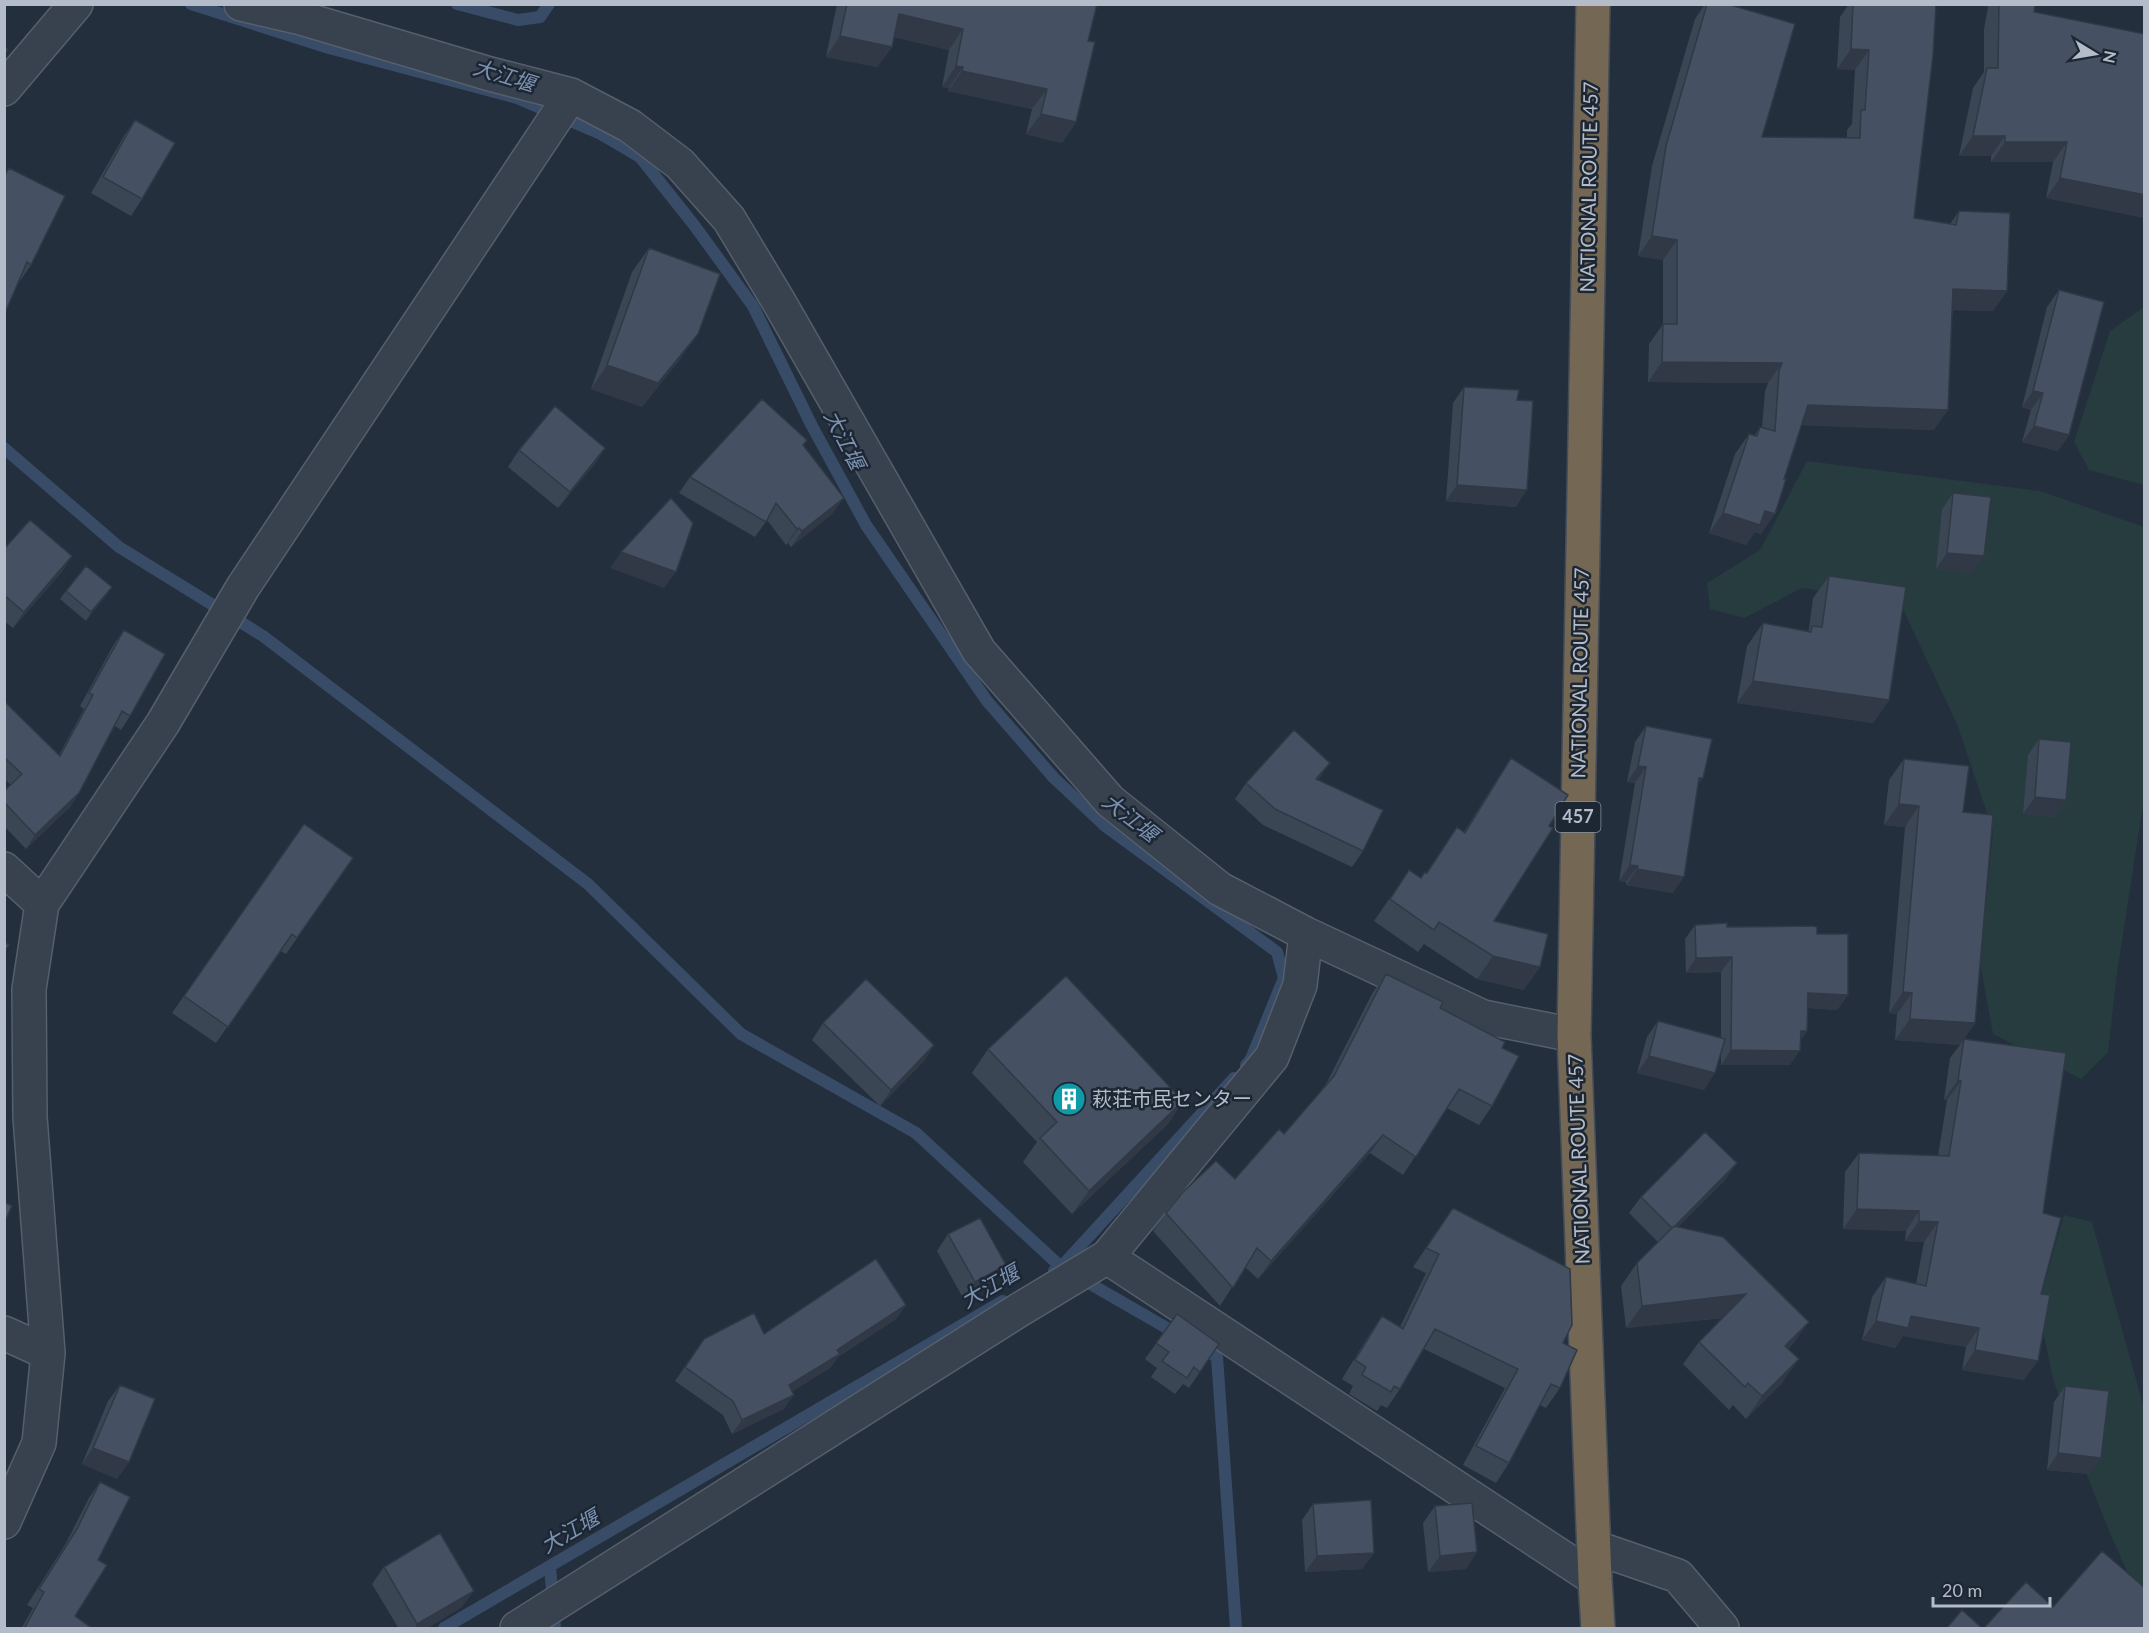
<svg xmlns="http://www.w3.org/2000/svg" width="2149" height="1633" font-family="Lato,'Noto Sans JP',sans-serif">
<rect width="100%" height="100%" fill="#242f3e"/>
<!-- green -->
<path fill="#263c3f" d="M2144 307V306V485L2089 470 2074 442 2110 331Z
M1807 461 2040 491 2144 527V798L2117 973 2108 1052 2081 1079 1993 1034 1980 963 1993 831 1957 724 1900 603 1802 588 1744 618 1710 609 1707 583 1760 550Z
M2064 1215 2092 1222 2144 1408V1598L2133 1585 2109 1531 2081 1460 2053 1379 2038 1306Z"/>
<g fill="none" stroke-linecap="round" stroke-linejoin="round">
<!-- stream -->
<path stroke="#394c67" stroke-width="12" d="M191 4 329 48 517 98 601 134 640 157 694 225 753 306 812 426 866 525 987 701 1054 778 1105 826 1277 952 1284 978 1251 1059 1246 1065
M457 4 518 20 540 17 549 4
M4 448 119 547 263 636 588 884 741 1034 916 1133 1061 1267 1179 1335
M1054 1271 1061 1267 1234 1078
M1199 1347 1217 1357 1236 1628
M550 1566 555 1628
M444 1628 1003 1301"/>
<defs>
<path id="street" d="M241 4 301 18 490 74 571 95 630 126 680 164 729 219 779 302 979 651 1110 801 1220 889 1306 934 1483 1017 1574 1035
M4 89 76 4
M4 869 42 904
M1107 1257 1595 1579
M4 1333 48 1353
M4 1522 39 1443 48 1353 30 1117 29 989 42 904 163 723 243 587 571 95
M1594 1547 1678 1576 1722 1628
M517 1628 1019 1310 1107 1257 1272 1057 1300 985 1306 934"/>
<path id="highway" d="M1593 4 1574 1035 1595 1579 1598 1628"/>
</defs>
<!-- street casing -->
<use href="#street" stroke="#565f6c" stroke-width="36"/>
<!-- highway casing -->
<use href="#highway" stroke="#434c59" stroke-width="36"/>
<!-- street -->
<use href="#street" stroke="#38414e" stroke-width="33"/>
<!-- highway -->
<use href="#highway" stroke="#746855" stroke-width="33"/>
</g>
<!-- wall -->
<path fill="#3b4654" d="M837 4H1097L1088 41 1076 122 1062 143 1026 134 1032 109 948 91 949 88 942 87 949 50 894 37 892 47 877 67 826 57Z
M1705 4H1727L1762 137 1847 138V130L1852 124 1855 70 1837 69 1840 17 1849 4H1936L1914 218 1950 224 1959 211 2007 291 1993 311 1953 310 1934 430 1801 425 1761 534 1755 532 1746 545 1709 533 1735 454 1749 434 1755 435 1760 427 1762 428 1765 391 1768 383 1648 382 1649 344 1663 324V260L1638 256 1652 166 1695 19Z
M1977 4H2035L2034 12 2145 218 2046 198 2053 162H1991V156H1959L1973 88 1984 72V29L1988 7Z
M135 120 142 199 131 216 91 193 124 136Z
M9 168 31 265 20 281 19 280 4 314V174Z
M649 248 681 358 642 407 591 389 632 272Z
M2059 290 2069 435 2058 451 2022 442 2031 410 2022 407 2047 307Z
M1464 387 1517 400 1516 507 1446 501 1453 403Z
M803 446 833 513 791 547 788 543 786 545 767 520 755 537 679 493 690 477Z
M605 448 594 465 558 508 508 467 519 450Z
M1953 493 1973 573 1936 569 1942 509Z
M4 549 72 556 61 573 13 628 4 621Z
M1829 576 1889 700 1873 723 1737 703 1747 646 1763 623 1808 632 1809 629 1813 598Z
M112 587 86 621 60 599 66 591Z
M124 630 130 716 121 730 115 726 79 793 70 807 26 849 4 826V791L11 785 4 779V703L59 755 84 709 80 706 114 644Z
M1646 726 1698 787 1673 893 1626 885V882L1619 881 1635 783 1627 782 1635 742Z
M2039 739 2066 800 2055 817 2023 814 2028 755Z
M1511 758 1549 826 1494 921 1524 990 1477 979 1424 944 1418 952 1374 921 1409 870 1421 878 1426 873 1457 827 1464 832 1496 781Z
M1904 759 1963 812 1975 1023 1964 1039 2043 1213 2041 1294 2024 1380 1962 1370 1966 1347 1903 1336 1895 1348 1862 1340 1872 1297 1886 1277 1916 1284 1924 1242 1905 1241 1906 1231 1843 1229 1845 1172 1859 1153 1938 1156 1947 1100H1944L1950 1058 1960 1045 1895 1040 1897 1014 1889 1013 1905 827 1884 825 1889 780Z
M1318 780 1363 851 1352 867 1263 825 1235 799 1246 783Z
M304 824 353 858 286 954 281 951 216 1043 172 1013Z
M1695 925 1817 934 1848 995 1837 1010 1808 1008 1807 1031 1800 1041 1790 1065H1721V1053L1704 1090 1637 1073 1647 1037 1658 1021 1721 1038V972L1686 973 1685 939Z
M1386 974 1502 1048 1492 1106 1479 1125 1447 1108 1403 1175 1370 1153 1258 1279 1245 1267 1220 1306 1153 1231 1166 1213 1235 1179 1284 1134 1325 1086 1373 992Z
M823 1023 934 1045 923 1062 880 1106 812 1040Z
M988 1049 1183 1101 1167 1125 1072 1214 1023 1162 1037 1142 972 1073Z
M1725 1180 1678 1227 1793 1344 1788 1349 1783 1382 1746 1419 1733 1405 1729 1410 1683 1364 1699 1342 1723 1318 1626 1328 1621 1286 1637 1263 1658 1242 1629 1213 1641 1197Z
M1453 1208 1563 1343 1560 1388 1546 1408 1540 1405 1509 1463 1496 1483 1463 1465 1505 1388 1424 1349 1400 1389 1387 1408 1381 1405 1377 1411 1349 1394 1353 1386 1342 1379 1369 1335 1382 1316 1400 1327 1426 1273 1413 1267Z
M948 1234 1006 1265 994 1281 963 1298 937 1251Z
M906 1305 896 1319 838 1357 830 1368 792 1391 784 1409 732 1434 723 1415 675 1381 704 1339 764 1334Z
M1177 1314 1219 1344 1189 1388 1183 1384 1175 1394 1151 1377 1157 1368 1145 1359Z
M120 1385 129 1462 117 1479 82 1464 108 1401Z
M2065 1386 2090 1474 2047 1470 2054 1402Z
M100 1482 98 1560 75 1616 93 1629H21L33 1608 27 1605 65 1545 89 1498Z
M1313 1504 1374 1553 1362 1569 1305 1572 1302 1520Z
M1435 1506 1477 1552 1466 1569 1428 1572 1423 1523Z
M384 1567 462 1607 426 1629H399L372 1584Z"/>
<!-- shaded-wall -->
<path fill="#303945" d="M1977 4H1990L1988 7Z
M899 14 963 29 949 50 884 35Z
M840 36 892 47 877 67 826 57Z
M1851 49 1869 50 1855 70 1837 69Z
M956 66 963 67 949 88 942 87Z
M962 71 1047 89 1032 109 948 91Z
M1041 114 1076 122 1062 143 1026 134Z
M1973 136H2005L1991 156H1959Z
M2005 142H2067L2053 162H1991Z
M2060 178 2145 195V218L2046 198Z
M1652 236 1677 240 1663 260 1638 256Z
M1953 289 2007 291 1993 311 1939 309Z
M698 334 681 358 642 407 591 389 607 365Z
M1662 362 1782 363 1768 383 1648 382Z
M2033 391 2043 393 2031 410 2022 407Z
M1808 405 1948 410 1934 430 1794 425Z
M2034 426 2069 435 2058 451 2022 442Z
M605 448 594 465 558 508 570 492Z
M1457 485 1527 490 1516 507 1446 501Z
M844 498 833 513 791 547 802 531Z
M1765 511 1775 514 1761 534 1755 532 1746 545 1709 533 1723 513Z
M799 528 788 543 786 545 797 529Z
M621 552 676 572 664 588 610 568Z
M1947 553 1984 556 1973 573 1936 569Z
M72 556 61 573 13 628 24 612Z
M112 587 106 596 86 621 91 612Z
M1753 681 1889 700 1873 723 1737 703Z
M1330 763 1319 779 1304 795 1316 779Z
M1638 766 1646 767 1635 783 1627 782Z
M1699 778H1703L1692 795Z
M79 793 70 807 26 849 35 835Z
M2035 797 2066 800 2055 817 2023 814Z
M1899 804 1919 806 1905 827 1884 825Z
M1630 865 1638 866 1626 882 1619 881Z
M1637 869 1684 877 1673 893 1626 885Z
M1493 956 1540 967 1524 990 1477 979Z
M1732 957 1721 972 1686 973 1696 958Z
M1903 992 1912 993 1897 1014 1889 1013Z
M1808 993 1848 995 1837 1010 1798 1007Z
M1910 1019 1975 1023 1960 1045 1895 1040Z
M1801 1031H1807L1797 1046Z
M934 1045 923 1062 880 1106 891 1090Z
M1731 1050 1800 1051 1790 1065H1721Z
M1649 1056 1715 1073 1704 1090 1637 1073Z
M1958 1080 1961 1081 1947 1100H1944Z
M1183 1101 1167 1125 1072 1214 1089 1191Z
M1383 1135 1370 1153 1258 1279 1271 1261Z
M1737 1163 1725 1180 1661 1244 1672 1228Z
M1857 1209 1919 1211 1906 1231 1843 1229Z
M1919 1221 1938 1222 1924 1242 1905 1241Z
M1006 1265 994 1281 963 1298 975 1282Z
M1746 1294 1730 1317 1626 1328 1642 1306Z
M906 1305 896 1319 838 1357 830 1368 779 1400 789 1385 837 1350Z
M1911 1316 1979 1328 1966 1347 1903 1336 1895 1348 1862 1340 1876 1321Z
M1809 1322 1793 1344 1769 1368 1785 1346Z
M1975 1350 2038 1361 2024 1380 1962 1370Z
M1799 1359 1783 1382 1746 1419 1762 1396Z
M794 1395 784 1409 732 1434 742 1420Z
M93 1448 129 1462 117 1479 82 1464Z
M2058 1453 2101 1458 2090 1474 2047 1470Z
M1477 1552 1466 1569 1428 1572 1440 1556Z
M1374 1553 1362 1569 1305 1572 1317 1556Z
M474 1591 462 1607 426 1629H414L417 1624Z"/>
<!-- building -->
<path fill="#455162" stroke="#303945" stroke-width="1.5" d="M847 4H1097L1088 41 1095 42 1076 122 1041 114 1047 89 962 71 963 67 956 66 963 29 899 14 892 47 840 36Z
M1707 4H1727L1795 24 1762 137 1860 138 1861 110H1865L1869 50 1851 49 1853 4H1936L1933 55 1914 218 1956 225 1959 211 2010 213 2007 291 1953 289 1948 410 1808 405 1784 479H1786L1775 514 1765 511 1760 525 1723 513 1749 434 1757 436 1760 427 1775 431 1779 371 1782 363 1662 362 1663 324H1677V240L1652 236 1666 146Z
M1999 4H2035L2034 12 2145 34V195L2060 178 2067 142H2005V136H1973L1987 68H1998Z
M4 46 8 50 4 54Z
M135 120 175 143 142 199 103 177Z
M9 168 65 196 31 265 27 262 5 313 4 176Z
M649 248 720 274 698 334 658 383 607 365Z
M2059 290 2104 302 2069 435 2034 426 2043 393 2033 391Z
M1464 387 1519 390 1517 400 1533 401 1527 490 1457 485Z
M762 399 807 440 803 445 844 498 802 531 799 528 797 529 776 503 766 522 690 477Z
M555 406 605 448 570 492 519 450Z
M1953 493 1991 497 1984 556 1947 553Z
M671 498 693 523 676 572 621 552Z
M30 520 72 556 24 612 4 595V549Z
M86 566 112 587 91 612 66 591Z
M1829 576 1906 587 1889 700 1753 681 1763 623 1811 632 1812 626 1822 627Z
M124 630 165 654 130 716 122 711 79 793 35 835 4 802V791L22 774 4 757V703L5 702 60 756 93 695 89 693Z
M1646 726 1712 739 1703 778H1699L1684 877 1637 869 1638 866 1630 865 1646 767 1638 766Z
M1294 730 1330 763 1316 779 1383 810 1363 851 1275 809 1246 783Z
M2039 739 2071 742 2066 800 2035 797Z
M1511 758 1568 795 1549 826 1553 828 1494 921 1548 934 1540 967 1493 956 1439 922 1434 930 1390 899 1409 870 1421 878 1425 872 1427 873 1457 827 1465 833Z
M1904 759 1969 766 1963 812 1993 815 1975 1023 1910 1019 1912 993 1903 992 1919 806 1899 804Z
M304 824 353 858 297 938 292 934 228 1027 184 996Z
M1727 923V927L1813 926 1817 927V934H1848V995L1808 993 1807 1031H1801L1800 1051 1731 1050 1732 957 1696 958 1695 925Z
M4 942 9 945 4 952Z
M1386 974 1443 1002 1440 1008 1505 1042 1502 1048 1519 1056 1492 1106 1459 1089 1416 1157 1383 1135 1271 1261 1257 1248 1233 1288 1166 1213 1183 1192 1216 1161 1235 1179 1279 1129 1284 1134 1334 1076Z
M1066 976 1183 1101 1089 1191 1040 1138 1057 1122 988 1049Z
M866 979 934 1045 891 1090 823 1023Z
M1658 1021 1725 1039 1715 1073 1649 1056Z
M1964 1039 2066 1053 2043 1213 2061 1218 2041 1294 2050 1295 2038 1361 1975 1350 1979 1328 1911 1316 1908 1328 1876 1321 1886 1277 1926 1286 1938 1222 1919 1221V1211L1857 1209 1859 1153 1949 1156 1961 1081 1958 1080Z
M1705 1132 1737 1163 1675 1226 1672 1228 1641 1197Z
M4 1202 12 1206 4 1223Z
M1453 1208 1570 1269 1572 1325 1563 1343 1577 1350 1560 1388 1551 1384 1509 1463 1476 1446 1518 1369 1435 1329 1400 1389 1394 1386 1391 1392 1362 1375 1366 1367 1355 1360 1382 1316 1403 1329 1439 1254 1426 1248Z
M980 1218 1006 1265 975 1282 948 1234Z
M1674 1226 1723 1237 1809 1322 1785 1346 1799 1359 1762 1396 1748 1383 1745 1387 1699 1342 1746 1294 1642 1306 1637 1263Z
M876 1259 906 1305 837 1350 840 1354 789 1385 794 1395 742 1420 733 1401 685 1367 704 1339 754 1313 764 1334Z
M1177 1314 1219 1344 1200 1372 1194 1367 1187 1378 1162 1361 1169 1352 1156 1343Z
M120 1385 155 1399 129 1462 93 1448Z
M2065 1386 2109 1391 2101 1458 2058 1453Z
M100 1482 130 1497 98 1560 107 1565 75 1616 93 1629H24L44 1592 39 1589 77 1529Z
M1371 1500 1374 1553 1317 1556 1313 1504Z
M1472 1503 1477 1552 1440 1556 1435 1506Z
M440 1533 474 1591 417 1624 384 1567Z
M2102 1551 2145 1588V1629H1983L2026 1582 2053 1607Z
M1962 1610 1983 1629H1946Z"/>
<!-- icons -->
<defs>
<symbol id="building-disc" viewBox="-11 -11 22 22"><circle r="9.5" fill="#0f9aa8" stroke="#1d2633"/><path d="M-4-6H4V6H1V3H-1V6H-4ZM-2.5-4.3h1.7v1.8h-1.7ZM.8-4.3h1.7v1.8H.8ZM-2.5-1h1.7V.8h-1.7ZM.8-1h1.7V.8H.8Z" fill="#fff"/></symbol>
</defs>
<g fill-rule="evenodd">
<use href="#building-disc" x="1050" y="1080" width="38" height="38"/>
</g>
<g text-anchor="middle" stroke-width="5" stroke-linejoin="round" paint-order="stroke">
<!-- shield labels -->
<rect fill="#1d2633" stroke="#878f9c" stroke-width="1.5" x="1555.5" y="802" width="45" height="30" rx="4.5"/>
<g font-size="18" font-weight="bold" fill="#b4bcc9">
<text x="1578" y="823">457</text>
</g>
<!-- street labels -->
<g font-size="20" fill="#b4bcc9" stroke="#1d2633">
<text transform="translate(1589 187) rotate(-89)" y="7">NATIONAL ROUTE 457</text>
<text transform="translate(1580 673) rotate(-89)" y="7">NATIONAL ROUTE 457</text>
<text transform="translate(1579 1159) rotate(-92)" y="7">NATIONAL ROUTE 457</text>
</g>
<!-- poi labels -->
<g font-size="20" fill="#b4bcc9" stroke="#1d2633" text-anchor="start">
<text x="1092" y="1106">萩荘市民センター</text>
</g>
<!-- water labels -->
<g font-size="21" font-style="italic" fill="#7c92b1" stroke="#1d2633">
<text transform="translate(504 76) rotate(17)" y="7">大江堰</text>
<text transform="translate(844 440) rotate(63)" y="7">大江堰</text>
<text transform="translate(1130 818) rotate(38)" y="7">大江堰</text>
<text transform="translate(990 1287) rotate(-30)" y="7">大江堰</text>
<text transform="translate(570 1532) rotate(-30)" y="7">大江堰</text>
</g>
</g>
<!-- border -->
<rect width="2149" height="1633" fill="none" stroke="#b4bcc9" stroke-width="12"/>
<!-- north arrow -->
<g transform="translate(2095 54) rotate(101)" stroke="#1d2633" stroke-width="4.5" paint-order="stroke">
<path d="M0-4.5L10 22L0 15L-10 22Z" fill="#b4bcc9"/>
<text y="-9" font-size="16" font-weight="bold" text-anchor="middle" fill="#b4bcc9">N</text>
</g>
<!-- scale -->
<path d="M1933 1597v9h117v-9" fill="none" stroke="#b4bcc9" stroke-width="3"/>
<text x="1942" y="1597" font-size="18" fill="#b4bcc9" stroke="#1d2633" stroke-width="4.5" paint-order="stroke">20 m</text>
</svg>
